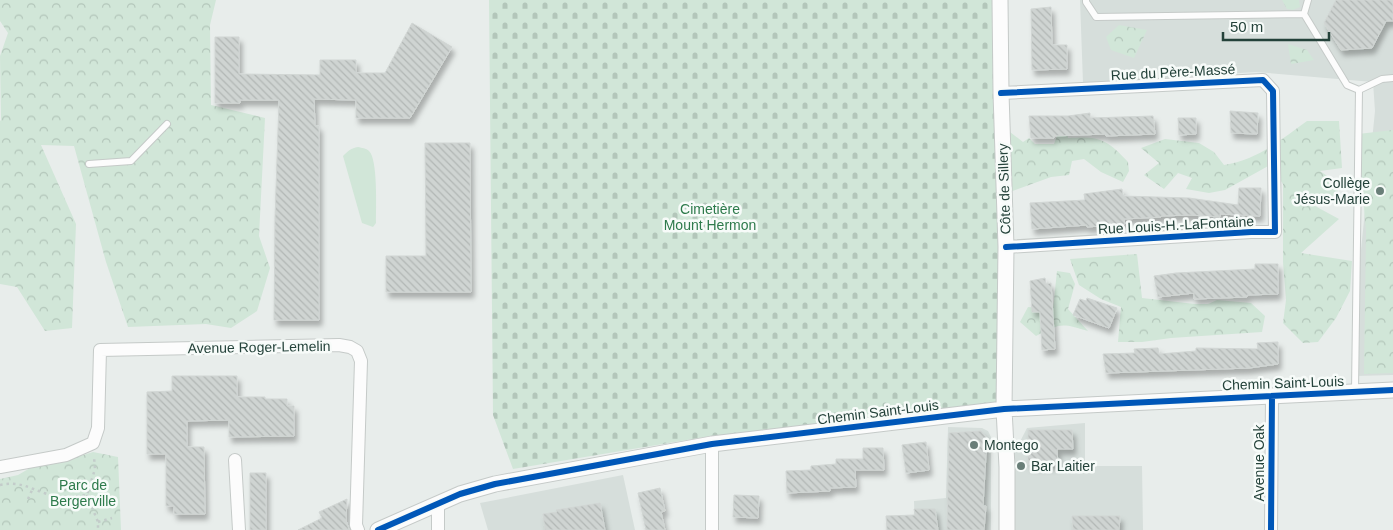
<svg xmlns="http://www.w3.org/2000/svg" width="1393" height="530" font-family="Helvetica,sans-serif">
<defs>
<pattern id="forest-crowns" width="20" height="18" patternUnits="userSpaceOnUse" patternTransform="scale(1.25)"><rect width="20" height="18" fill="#d1e6d8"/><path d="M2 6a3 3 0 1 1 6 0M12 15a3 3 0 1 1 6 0" fill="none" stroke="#b3c6ba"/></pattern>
<pattern id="cemetery-stones" width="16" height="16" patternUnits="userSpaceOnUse" patternTransform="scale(1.25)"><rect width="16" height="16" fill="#d1e6d8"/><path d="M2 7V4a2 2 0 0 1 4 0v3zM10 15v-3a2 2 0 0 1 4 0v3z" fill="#b3c6ba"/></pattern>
<pattern id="building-back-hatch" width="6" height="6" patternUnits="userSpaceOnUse" patternTransform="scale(1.25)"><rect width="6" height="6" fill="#cfd4d2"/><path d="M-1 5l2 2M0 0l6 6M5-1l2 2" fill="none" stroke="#b2b7b5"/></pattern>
<filter id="shadow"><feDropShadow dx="3" dy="5.5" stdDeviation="2.5" flood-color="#0004"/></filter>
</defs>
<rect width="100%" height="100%" fill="#e8edeb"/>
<!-- built -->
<path fill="#d6dedb" d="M1080 0H1393V375L1355 376 1359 270 1375 111 1373 82 1256 72 1083 83Z
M1085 423V466H1142L1143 530H1007V467L1027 428Z
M948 427 982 428 988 431 991 437V530H915L914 501 946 498Z
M623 475 635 530H488L480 503Z"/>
<!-- grass -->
<path fill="#d1e6d8" d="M358 147C362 148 366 148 369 151 378 159 376 209 376 223L373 227 362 223 343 156C348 151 351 148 358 147Z"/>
<!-- forest -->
<path fill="url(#forest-crowns)" d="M0 0H216L210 25 211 105 265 118 259 236 270 268 257 311 231 328 206 324 128 327 106 262 74 146 41 145 76 224 72 328 45 331 17 287 0 284V121L1 120 0 56 8 33 0 21Z
M1282 0H1299L1300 7 1293 10 1287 9Z
M1119 25 1147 30 1134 58 1111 50 1106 37Z
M1288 44 1307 50 1314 60 1291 64Z
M992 118 1023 142 1029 138 1035 144H1054L1058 133 1066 128 1068 138C1099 136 1107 139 1128 162L1129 171 1123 182 1101 172 1084 159 1072 161 1069 175 1051 177 1010 192Z
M1307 121H1339L1342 168 1320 171 1339 184 1336 203 1327 200H1304L1339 219 1301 253 1352 261 1350 291 1336 318 1318 342 1303 343 1283 323 1286 300 1283 262V184L1270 165 1225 190 1209 193 1186 189 1192 178 1178 173 1164 189 1144 175 1159 163 1141 148 1165 139 1199 143 1214 152 1224 165C1256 161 1282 139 1307 121Z
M1393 130V373L1364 374 1366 232 1358 134Z
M1137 254 1142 298 1195 304H1208L1217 300 1251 303 1265 316 1262 332 1171 338 1142 342H1118L1121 307 1101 299 1079 285 1070 259Z
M1057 271 1070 273 1075 284 1068 309 1088 331C1061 323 1061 323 1036 336L1020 322 1028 307 1053 309Z
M93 452 118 457 121 530H0V479L18 475 37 464 77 457Z"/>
<!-- cemetery -->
<path fill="url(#cemetery-stones)" d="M489 0H1000L1004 409 711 436 513 469 493 415Z"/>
<!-- building -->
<path fill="url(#building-back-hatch)" stroke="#d1d6d4" filter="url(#shadow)" d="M1336 0H1393V21H1386L1372 48 1341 50 1324 23Z
M1051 7 1052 45H1067V69L1032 70 1031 9Z
M412 23 452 47 410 118H356V100L314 99 315 126H319V320H274L275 217 279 100H240V103H215V37H239V74L320 75V60H356V73H385Z
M1230 111 1258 113 1257 134 1231 133Z
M1090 113V118L1153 116 1155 134 1106 136 1105 134 1054 136V138H1031L1029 116H1068Z
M1178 118H1196V134L1179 135Z
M425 143H470L471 292H386V256H426Z
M1239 188H1261L1260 216 1220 214V217L1190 215 1161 216V217L1124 219 1125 224 1087 227V225L1032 229 1030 203 1085 200 1084 194 1122 189 1123 196 1189 198 1238 205Z
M1255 264H1278V294L1247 295V297L1194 299V293L1158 297 1154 276 1176 273 1255 269Z
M1045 278 1046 284 1051 283 1055 349 1042 350 1040 312H1032L1030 281Z
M1087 298 1117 308 1109 328 1073 315 1080 299 1086 301Z
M1278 342V364L1249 368 1106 373 1103 354 1135 353 1134 349 1158 348 1159 354 1196 351V348L1258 349 1257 343Z
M172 376H237V397H265V399H287V406H294V436L229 437V420L187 421V447H204L205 514H174V506H166V454H147V392L172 391Z
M1028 430H1072L1073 449H1057L1058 464H1028Z
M981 431 987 438 983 506H986L984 530H947L949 433Z
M926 442 929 470 906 473 902 445Z
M863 448H883L884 470H855L856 487 830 488V491L787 493 786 471 811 470V466L836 464V459H863Z
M250 473H266V530H250Z
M660 488 665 511 661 512 665 530H646L638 493Z
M734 495 759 496 758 518 733 517Z
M347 499 346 520 349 530H298L322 518 319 512Z
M600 503 605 530H545L543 514 557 512 556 510Z
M914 509H935L938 530H887L886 516 915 515Z
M1072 516H1120L1119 530H1073Z"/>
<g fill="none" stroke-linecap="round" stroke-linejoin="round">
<defs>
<path id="service" d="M1086 0V2L1096 17 1304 14
M1304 14 1347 85 1359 90
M1304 14 1308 0
M1359 90 1382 79 1393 78
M89 164 131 161 167 124
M1355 391 1359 90"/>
<path id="minor" d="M1001 93 1263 80 1273 91 1275 232H1251L1006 247
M712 444V530
M235 460 239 530
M0 467 66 455 93 443 98 428 100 350 339 345 350 347 357 351 361 361 356 525 358 530
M438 504V530
M1271 530 1272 396"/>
<path id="tertiary" d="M1000 0 1001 93 1006 247 1004 409 1007 467V530
M378 530 460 494 495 484 712 444 1004 409 1393 390"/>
</defs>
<!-- service casing -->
<use href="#service" stroke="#c5cac8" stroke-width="8"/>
<!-- minor casing -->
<use href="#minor" stroke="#c5cac8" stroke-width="14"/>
<!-- tertiary casing -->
<use href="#tertiary" stroke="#c5cac8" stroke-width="17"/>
<!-- path -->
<path stroke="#c3ccca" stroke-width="2.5" stroke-dasharray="2.5 4" stroke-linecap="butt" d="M0 485C20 481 29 488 47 494 60 498 73 497 87 495L95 469 94 457
M87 495 98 522V530
M28 499 33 488
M98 522 112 518"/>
<!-- service -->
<use href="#service" stroke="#fcfcfc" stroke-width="6"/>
<!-- minor -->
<use href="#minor" stroke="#fcfcfc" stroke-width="12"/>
<!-- tertiary -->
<use href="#tertiary" stroke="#fcfcfc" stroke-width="15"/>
<defs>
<path id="cycleway" d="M1001 93 1263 80 1273 91 1275 232H1251L1006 247
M378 530 460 494 495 484 712 444 1004 409 1393 390
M1271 530 1272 396"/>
</defs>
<!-- cycleway casing -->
<use href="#cycleway" stroke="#f7fbf9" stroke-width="9"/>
<!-- cycleway -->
<use href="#cycleway" stroke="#0057b8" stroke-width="6"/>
</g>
<!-- markers -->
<g fill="#697e78" stroke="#f7fbf9" stroke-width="2">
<circle cx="1380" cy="191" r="5"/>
<circle cx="974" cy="445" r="5"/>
<circle cx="1021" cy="466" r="5"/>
</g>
<g text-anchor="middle" stroke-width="5" stroke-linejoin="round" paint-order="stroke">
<!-- street labels -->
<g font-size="14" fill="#24423a" stroke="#f7fbf9">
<text transform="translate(1173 72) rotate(-3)" y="5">Rue du Père-Massé</text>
<text transform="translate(1004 189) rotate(-92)" y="5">Côte de Sillery</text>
<text transform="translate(1176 225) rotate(-3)" y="5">Rue Louis-H.-LaFontaine</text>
<text transform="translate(259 347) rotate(-1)" y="5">Avenue Roger-Lemelin</text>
<text transform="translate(1283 383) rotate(-2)" y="5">Chemin Saint-Louis</text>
<text transform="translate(878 412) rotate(-7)" y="5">Chemin Saint-Louis</text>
<text transform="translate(1259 463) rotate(-90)" y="5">Avenue Oak</text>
</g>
<!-- poi labels -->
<g font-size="14" fill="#24423a" stroke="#f7fbf9" text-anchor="start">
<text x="1370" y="188" text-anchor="end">Collège<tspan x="1370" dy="16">Jésus-Marie</tspan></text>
<text x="984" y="450">Montego</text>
<text x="1031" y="471">Bar Laitier</text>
</g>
<!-- park labels -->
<g font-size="14" fill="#2d7a4b" stroke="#f7fbf9">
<text x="710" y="214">Cimetière<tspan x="710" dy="16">Mount Hermon</tspan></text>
<text x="83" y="490">Parc de<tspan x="83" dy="16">Bergerville</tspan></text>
</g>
</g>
<!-- scale -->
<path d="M1223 32v8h106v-8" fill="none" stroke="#24423a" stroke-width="2.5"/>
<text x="1230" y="32" font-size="15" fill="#24423a" stroke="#f7fbf9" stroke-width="4" paint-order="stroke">50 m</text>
</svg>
